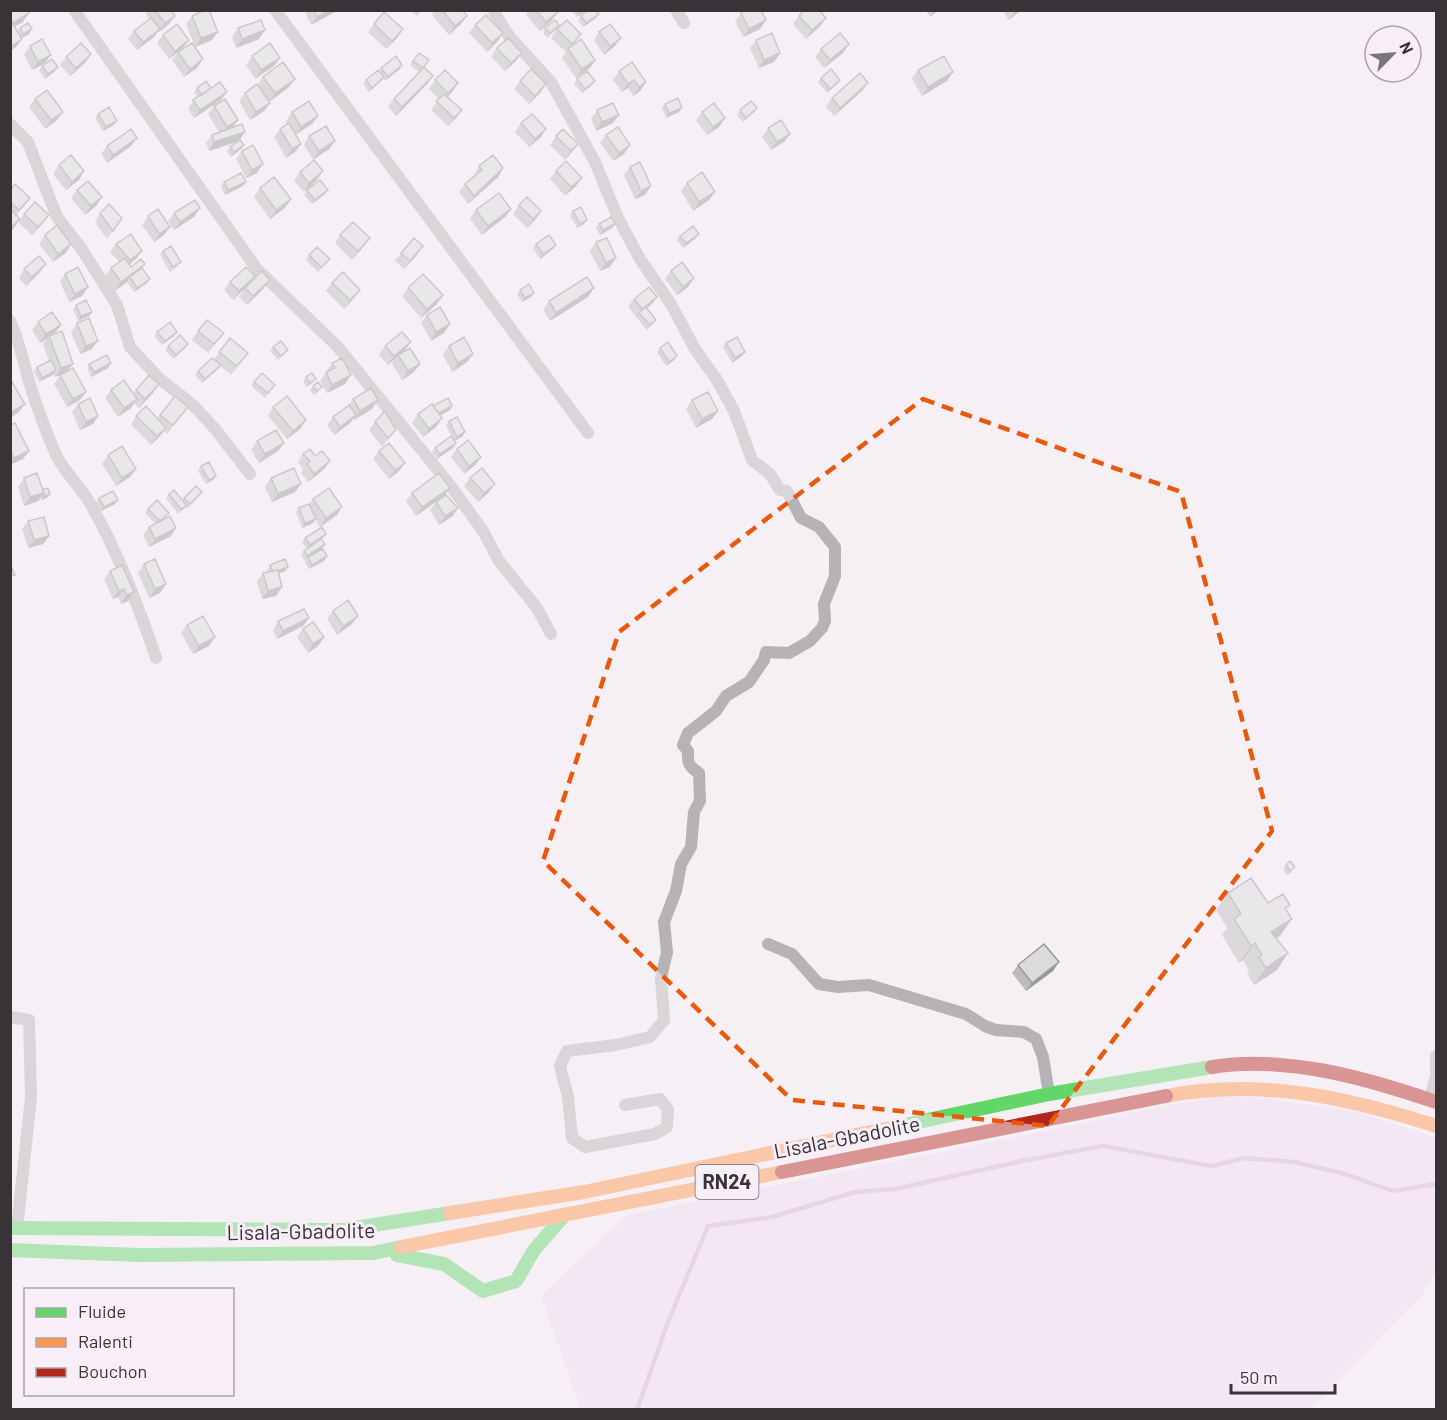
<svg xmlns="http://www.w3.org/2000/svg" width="1447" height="1420" font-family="Barlow,sans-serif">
<rect width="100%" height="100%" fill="#f6f0f5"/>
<!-- green -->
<path fill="#f2dbf1" d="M1225 1094 1356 1111 1436 1138V1272L1423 1295 1310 1409H580L541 1295 627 1215Z"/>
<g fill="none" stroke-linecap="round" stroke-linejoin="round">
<!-- stream -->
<path stroke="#d5b4d4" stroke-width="4.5" d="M637 1410 668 1322 708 1226 772 1217 855 1192 895 1189 1022 1161 1103 1146 1211 1166 1245 1158 1294 1162 1345 1174 1393 1191 1436 1184"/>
<!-- street -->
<path stroke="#b5b3b5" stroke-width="12" d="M74 10 257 269 338 347 450 485 483 531 499 561 537 608 551 634
M275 10 588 433
M493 10 509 36 551 82 595 162 618 218 640 259 671 304 695 349 717 380 734 411 752 460 770 474 780 490 787 491 801 518 819 527 835 547V576L824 604 825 621 822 628 810 641 789 653 766 652 764 660 749 682 726 696 716 711 688 733 683 745 688 751C687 762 689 767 699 773L700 801 694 812 691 847 681 864 676 891 664 922 667 952 661 978 664 1020 650 1037 616 1045 567 1051 560 1066 568 1097 572 1138 585 1147 655 1134 667 1127 668 1109 660 1099 625 1105
M676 10 684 23
M10 124 28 142 57 217 81 248 117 305 130 347 160 379 194 406 216 430 250 474
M10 321C21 344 24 367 32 391 39 413 47 434 56 455 65 473 80 486 90 503 118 552 138 604 156 658
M768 944 792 954 819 984 838 987 869 985 966 1014 985 1026 996 1030 1024 1032 1036 1039 1043 1057 1049 1094
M10 1017 29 1020 31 1097 17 1228
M1430 1099 1436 1076V1056"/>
<!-- fast -->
<path stroke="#63d668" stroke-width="14" d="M890 1128 1049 1094 1212 1067
M10 1228 342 1230 450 1213
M10 1250 138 1255 373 1253 401 1247
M397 1255 444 1264 483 1291 516 1281 534 1250 563 1217"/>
<!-- slow -->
<path stroke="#ff974d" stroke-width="14" d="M1166 1096C1259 1078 1347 1097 1436 1126
M450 1213 584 1192 890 1128
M401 1247 782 1172"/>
<!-- jam -->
<path stroke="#b3261e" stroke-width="14" d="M1212 1067C1286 1055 1366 1078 1436 1102
M782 1172 1166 1096"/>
</g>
<!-- wall -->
<path fill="#bdbcbd" d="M10 10 23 22 14 27 18 31 20 28 29 34 22 38 16 47 10 51Z
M148 10H171L169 24 159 32 158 31 154 37 137 50 128 39 134 31 149 19 146 14Z
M304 10H336L335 12 311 25Z
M410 10H422L417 16Z
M435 10H463L461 24 449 35 432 15Z
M529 10H557L552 20 540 31 526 15Z
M572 10H587L577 17Z
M925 10H939L930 17Z
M1002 10H1021L1009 20Z
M741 13 766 20 760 29 743 37 735 21Z
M599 14 596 18 583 27 578 20 581 16Z
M192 16 212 40 195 47 186 24Z
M799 16 826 18 820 26 806 39 793 24Z
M374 24 403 29 397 38 386 49 368 32Z
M475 25 503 33 497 42 487 52 469 33Z
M559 25 556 30 547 38 543 32 545 28Z
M238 28 259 39 236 48 232 37Z
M557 29 575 42 570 47 595 60 590 68 576 78 562 58 566 52 551 38Z
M599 32 615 46 604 55 594 40Z
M163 35 189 40 183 48 169 59 157 43Z
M756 40 780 53 774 62 759 68 750 48Z
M849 44 843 53 824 68 815 57 821 49Z
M30 46 45 63 32 70 24 54Z
M497 48 516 61 505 71 491 57Z
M178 52 197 68 184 77 172 60Z
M419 53 424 67 433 76 427 84 396 116 388 107 394 99 419 72 410 65Z
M91 54 85 63 70 76 60 65 66 57Z
M252 56 280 58 274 66 255 79 246 65Z
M42 66 55 71 45 79 39 71Z
M381 68 400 69 385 81 383 78 369 92 363 84 366 80 379 71Z
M918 70 947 81 922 96 912 78Z
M619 71 646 82 640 91 633 96 628 88 622 92 613 80Z
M263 77 295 79 289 87 269 102 270 103 264 111 250 120 239 101 245 93 258 84Z
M821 78 840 80 837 84 827 93 818 82Z
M577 79 592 85 582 93 574 84Z
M435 80 452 92 447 97 462 110 456 118 448 126 431 110 439 99 429 89Z
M520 81 546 84 540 93 529 104 514 89Z
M197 88H211L221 100 194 118 188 109 193 100 198 97 194 92Z
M862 91 834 116 826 107 832 98Z
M35 99 57 120 45 129 29 107Z
M665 104 679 112 666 118 662 108Z
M214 106 233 127 245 132 239 141 209 151 206 143 212 135 219 132 208 114Z
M757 108 754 112 743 122 737 115 740 110Z
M597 110 613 123 596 131 591 119Z
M292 112 318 116 312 124 296 134 295 152 286 158 274 137 280 129 287 123 286 121Z
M702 112 719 127 707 135 696 120Z
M98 114 114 125 103 131 95 118Z
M521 123 546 129 540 138 529 147 515 132Z
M768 128 790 134 784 142 771 150 762 137Z
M606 135 630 145 624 154 613 161 600 143Z
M309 136 335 141 329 149 313 160 304 145Z
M556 136 572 152 565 160 550 145Z
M244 145 241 149 231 157 227 151 230 147Z
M107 146H131L107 163 101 154Z
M242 151 257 173 246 178 236 159Z
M59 165 79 180 66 190 53 174Z
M479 166 503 168 498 177 468 204 459 192 465 184 474 176V175Z
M630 167 645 195 635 199 624 175Z
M556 171 576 186 565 196 550 179Z
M300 172 317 180 304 192 294 181Z
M224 182 243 186 225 195 221 186Z
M687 183 715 192 709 200 693 211 681 191Z
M260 188 285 208 270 219 254 197Z
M10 190 30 198 16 215 20 219 10 231Z
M77 190 102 197 96 206 85 215 71 198Z
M307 190 325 194 312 204 304 195Z
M519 205 541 211 535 220 527 228 513 214Z
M511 209 505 217 482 235 470 219 476 210Z
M573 211 584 224 577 228 570 215Z
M100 213 122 218 107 239 95 222Z
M174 213 194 217 174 230 168 221Z
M24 214 43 223 32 235 18 222Z
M148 216 170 227 164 235 154 242 142 225Z
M599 224 612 228 600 235 596 228Z
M699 234 696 238 683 248 677 240 680 236Z
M45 235 66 253 53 262 39 244Z
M340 235 370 238 364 246 352 260 335 243Z
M596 242 610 267 600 271 590 251Z
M116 244 136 259 129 265 131 267 145 264 142 268 147 283 134 292 127 282 115 291 105 276 111 268 119 262 110 252Z
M536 244 556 245 553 249 540 259 533 248Z
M163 251 178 266 170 272 160 255Z
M401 253 417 255 404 269 395 261Z
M309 255 327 263 318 272 306 260Z
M24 269 40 272 26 286 19 278Z
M671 271 694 278 688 287 677 295 665 279Z
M65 274 88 287 82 296 69 302 60 282Z
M255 276 249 284 233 300 224 290 230 282Z
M332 283 360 290 354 298 344 309 326 291Z
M245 288H264L247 305 239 297Z
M408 288 437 304 421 318 402 296Z
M520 290 531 297 522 302 517 294Z
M588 297 550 321 543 310 549 301Z
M657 297 651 305 647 308 656 320 653 324 647 330 628 307 634 299Z
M76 305 92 312 89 316 78 321 73 309Z
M427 315 450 324 444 333 431 341 421 323Z
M38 322 61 325 55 333 68 371 86 392 80 400 67 407 54 384 60 375 64 374 55 377 54 374 39 382 34 371 37 367 49 361 43 344 47 339 40 343 32 330Z
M77 323 92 349 80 354 71 332Z
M198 331 218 341 208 353 192 340Z
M157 332H177L174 336 162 345 154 336Z
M230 338 242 361 231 375 220 366 218 369 202 383 195 375 198 371 214 359Z
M411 342 405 350 401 353 420 364 414 372 402 380 392 364 396 358 388 365 379 355 385 346Z
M726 343 745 352 742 356 732 363 723 347Z
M188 344 185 348 173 359 165 350 168 346Z
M449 346 473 354 467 362 452 372 443 355Z
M273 347 285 354 278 360 270 351Z
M660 348 677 356 674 360 666 366 657 352Z
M332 363 345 384 327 393 320 381Z
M89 364 108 368 91 377 87 368Z
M306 377 313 383 307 387 303 381Z
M254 382 275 385 265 398 251 386Z
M313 386 319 391 314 395 310 390Z
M111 390 133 394 136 390 153 393 139 408 134 403 131 408 118 417 105 398Z
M175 396 188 407 167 434 164 431 160 436 151 445 131 425 136 416 157 418Z
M353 399 372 409 354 420V418L350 423 334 435 327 425 333 417 347 407Z
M692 400 712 419 696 428 686 409Z
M78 404 98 416 93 424 80 430 72 412Z
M433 406H452L450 410 440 415 442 418 436 427 423 437 412 423 418 414Z
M273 407 306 420 300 429 287 439 268 416Z
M449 421 465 432 462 437 454 441 446 426Z
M375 422 396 430 382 447 369 430Z
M10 425 23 459 10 465Z
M257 441 284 443 278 451 259 463 251 450Z
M456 443 453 448 437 459 432 452 435 448Z
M457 449 481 457 475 465 464 474 451 457Z
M379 451 399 471 389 479 373 459Z
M303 454 315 456 330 461 324 469 308 482 301 473 303 469 298 462Z
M108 455 136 469 130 477 116 486 102 464Z
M201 466 216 476 213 480 206 484 198 471Z
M24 478 43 489 47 498 41 500V498L38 501 24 506 18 487Z
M271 478 295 492 272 502 265 487Z
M470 478 495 484 489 492 478 502 464 486Z
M450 488 444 496 437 501 458 508 453 516 439 525 430 510 436 502 416 516 406 501 412 493Z
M169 494 182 500 184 498 199 496 187 508 186 507 178 514 166 498Z
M99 498 115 504 101 511 96 502Z
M313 499 337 515 320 527 315 519 313 523 302 528 296 512 299 508 309 504Z
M148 509 166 517 163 520 176 528 171 536 149 547 143 535 149 527 156 524 145 513Z
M28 521 49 536 43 544 28 548 22 529Z
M326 534 321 539 322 549 312 555 327 556 324 561 309 569 305 562 307 558 304 560 301 555 304 551 307 549 302 542 305 538Z
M144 564 166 584 160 593 149 598 138 573Z
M270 565 288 567 285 571 279 574 282 587 276 596 262 599 257 581 263 573 268 572 267 570Z
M110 571 134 592 128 601 121 604 118 597 113 599 104 579Z
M333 611 352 624 337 635 327 619Z
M278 621 303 626 277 639 273 630Z
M187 625 215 637 209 646 193 654 181 633Z
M303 629 324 637 318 646 308 653 297 637Z
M1286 865 1292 872 1287 875 1283 869Z
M1228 893 1286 910 1280 936 1276 938 1288 953 1277 970 1254 985 1247 974 1249 970 1243 960 1239 963 1222 935 1227 928 1216 910Z
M1018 965 1053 971 1026 991 1012 973Z"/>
<!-- shaded-wall -->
<path fill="#9a999a" d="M329 10H336L335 12 311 25 317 17Z
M581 10H587L577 17Z
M934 10H939L930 17Z
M1016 10H1021L1009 20Z
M558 12 552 20 540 31 546 22Z
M29 13 23 22 10 29V26L13 23Z
M599 14 596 18 583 27 586 23Z
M175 16 169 24 159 32 165 23Z
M467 16 461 24 449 35 455 26Z
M826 18 820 26 806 39 812 30Z
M766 20 760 29 743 37 749 29Z
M32 29 29 34 20 39 23 34Z
M160 29 154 37 137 50 143 42Z
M403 29 397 38 386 49 392 41Z
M265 30 259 39 236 48 242 39Z
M218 32 212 40 195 47 201 38Z
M503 33 497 42 487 52 492 43Z
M621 38 615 46 604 55 610 46Z
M22 39 16 47 10 51V47Z
M189 40 183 48 169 59 175 51Z
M849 44 843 53 824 68 830 60Z
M522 53 516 61 505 71 511 63Z
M780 53 774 62 759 68 764 60Z
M91 54 85 63 70 76 76 68Z
M51 55 45 63 32 70 38 62Z
M280 58 274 66 255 79 261 70Z
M203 59 197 68 184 77 190 69Z
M595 60 590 68 576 78 582 69Z
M402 65 400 69 385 81 388 77Z
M58 67 55 71 45 79 48 74Z
M953 72 947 81 922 96 928 87Z
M433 76 427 84 396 116 402 107Z
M384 77 381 81 369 92 372 88Z
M295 79 289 87 269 102 275 93Z
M634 80 628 88 622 92 628 84Z
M840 80 837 84 827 93 830 89Z
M595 81 592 85 582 93 585 89Z
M646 82 640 91 633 96 639 87Z
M458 83 452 92 443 102 448 93Z
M868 83 862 91 834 116 840 108Z
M546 84 540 93 529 104 535 96Z
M227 92 221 100 194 118 200 110Z
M270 103 264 111 250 120 256 112Z
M682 108 679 112 666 118 669 113Z
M757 108 754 112 743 122 746 118Z
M462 110 456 118 448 126 454 118Z
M63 112 57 120 45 129 51 120Z
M619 115 613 123 596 131 602 122Z
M318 116 312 124 295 135 301 127Z
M725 118 719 127 707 135 713 127Z
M238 120 232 129 221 136 227 127Z
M117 121 114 125 103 131 106 127Z
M546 129 540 138 529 147 535 139Z
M245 132 239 141 209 151 214 142Z
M790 134 784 142 771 150 777 142Z
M137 138 131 146 107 163 113 155Z
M335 141 329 149 313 160 319 151Z
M301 144 295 152 286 158 292 149Z
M578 144 572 152 565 160 571 151Z
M244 145 241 149 231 157 234 152Z
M630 145 624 154 613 161 619 153Z
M263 164 257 173 246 178 252 170Z
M503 168 498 177 468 204 474 196Z
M84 171 79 180 66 190 72 182Z
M323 171 317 180 304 192 309 183Z
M582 178 576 186 565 196 571 187Z
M246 182 243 186 225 195 228 190Z
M651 186 645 195 635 199 641 191Z
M328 190 325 194 312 204 315 200Z
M715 192 709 200 693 211 699 202Z
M102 197 96 206 85 215 91 206Z
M30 198 24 206 13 218 19 210Z
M291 199 285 208 270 219 276 210Z
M200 208 194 217 174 230 180 222Z
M511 209 505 217 482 235 488 226Z
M541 211 535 220 527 228 533 219Z
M49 215 43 223 32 235 38 227Z
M20 219 14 228 10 231V228Z
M587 220 584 224 577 228 580 224Z
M615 224 612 228 600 235 603 230Z
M170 227 164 235 154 242 159 234Z
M699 234 696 238 683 248 686 243Z
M370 238 364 246 352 260 358 251Z
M71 244 66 253 53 262 58 254Z
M556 245 553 249 540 259 543 254Z
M423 246 417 255 404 269 410 261Z
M142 251 136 259 124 268 130 260Z
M616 258 610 267 600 271 606 263Z
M46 264 40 272 26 286 32 277Z
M145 264 139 272 130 277 127 282 115 291 121 282Z
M255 276 249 284 233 300 239 291Z
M694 278 688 287 677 295 683 287Z
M150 279 147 283 134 292 137 288Z
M270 280 264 288 247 305 253 296Z
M88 287 82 296 69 302 75 294Z
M594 288 588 297 550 321 556 313Z
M360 290 354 298 344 309 350 300Z
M534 293 531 297 522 302 525 298Z
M443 295 437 304 421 318 427 309Z
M657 297 651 305 640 314 639 313 636 317 642 309Z
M92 312 89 316 78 321 81 316Z
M450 324 444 333 431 341 436 332Z
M61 325 55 333 49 336 47 339 40 343 46 334Z
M177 332 174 336 162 345 165 341Z
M98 341 92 349 80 354 86 346Z
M411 342 405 350 388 365 394 356Z
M188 344 185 348 173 359 176 355Z
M745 352 742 356 732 363 735 358Z
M473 354 467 362 452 372 458 363Z
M677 356 674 360 666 366 669 362Z
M111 363 108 368 91 377 94 372Z
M73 364 67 372 55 377 61 368Z
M420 364 414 372 402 380 408 371Z
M221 365 218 369 202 383 205 379Z
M56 370 53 375 39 382 42 378Z
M351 375 345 384 327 393 332 385Z
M159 384 153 393 139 408 145 399Z
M86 392 80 400 67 407 73 399Z
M137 399 131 408 118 417 124 408Z
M378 400 372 409 354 420 360 411Z
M25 404 19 412 10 418V413Z
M452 406 450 410 432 420 435 416Z
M718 411 712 419 696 428 702 419Z
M356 415 350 423 334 435 340 427Z
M98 416 93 424 80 430 86 422Z
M442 418 436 427 423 437 429 429Z
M306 420 300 429 287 439 293 431Z
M166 428 160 436 151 445 157 436Z
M465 432 462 437 454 441 457 437Z
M284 443 278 451 259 463 265 454Z
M456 443 453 448 437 459 440 454Z
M29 451 23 459 10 465V463L14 458Z
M481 457 475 465 464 474 469 466Z
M330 461 324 469 308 482 314 474Z
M405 463 399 471 389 479 395 470Z
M136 469 130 477 116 486 122 478Z
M216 476 213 480 206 484 209 480Z
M301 484 295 492 272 502 278 494Z
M495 484 489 492 478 502 484 493Z
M450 488 444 496 416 516 422 507Z
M202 492 199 496 187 508 190 504Z
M44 493 38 501 24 506 30 497Z
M50 494 47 498 41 500 44 496Z
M118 500 115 504 101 511 104 507Z
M342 507 337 515 320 527 326 518Z
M458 508 453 516 439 525 445 516Z
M316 519 313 523 302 528 305 523Z
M176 528 171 536 149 547 155 539Z
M326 534 323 538 307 549 310 545Z
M49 536 43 544 28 548 34 540Z
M325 544 322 549 304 560 307 556Z
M327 556 324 561 309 569 312 565Z
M288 567 285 571 270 577 273 573Z
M166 584 160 593 149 598 155 589Z
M282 587 276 596 262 599 268 591Z
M124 589 118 597 113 599 119 591Z
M134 592 128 601 121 604 127 595Z
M358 616 352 624 337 635 343 626Z
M309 618 303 626 277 639 283 631Z
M215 637 209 646 193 654 199 646Z
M324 637 318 646 308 653 313 644Z
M1292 919 1280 936 1259 949 1271 932Z
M1255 943 1243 960 1239 963 1251 946Z
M1288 953 1277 970 1254 985 1266 968Z
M1059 962 1053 971 1026 991 1032 983Z"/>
<!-- building -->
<path fill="#dcdbdc" stroke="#9a999a" stroke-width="1.5" d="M10 10H27L29 13 13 23 10 19Z
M155 10H171L175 16 165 23Z
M205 10H209L218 32 201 38 192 16Z
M314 10H329L317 17Z
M442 10H463L467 16 455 26Z
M536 10H557L558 12 546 22Z
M588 10H596L599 14 586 23 581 16Z
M745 10H761L766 20 749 29 741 13Z
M804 10H819L826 18 812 30 799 16Z
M384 12 403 29 392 41 374 24Z
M486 15 503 33 492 43 475 25Z
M151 18 160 29 143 42 134 31Z
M261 20 265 30 242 39 238 28Z
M555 20 559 25 550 33 545 28Z
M567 20 581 34 572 44 557 29Z
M28 23 32 29 23 34 20 28Z
M13 24 22 39 10 47V26Z
M177 24 189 40 175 51 163 35Z
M610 24 621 38 610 46 599 32Z
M772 33 780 53 764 60 756 40Z
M840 33 849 44 830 60 821 49Z
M508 38 522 53 511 63 497 48Z
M42 39 51 55 38 62 30 46Z
M581 39 595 60 582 69 568 49Z
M81 43 91 54 76 68 66 57Z
M192 43 203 59 190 69 178 52Z
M270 43 280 58 261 70 252 56Z
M419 53 429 60 423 68 413 61Z
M396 56 402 65 388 77 381 68Z
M944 56 953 72 928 87 918 70Z
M52 59 58 67 48 74 42 66Z
M283 62 295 79 275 93 263 77Z
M632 62 646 82 639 87 634 80 628 84 619 71Z
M424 67 433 76 402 107 394 99Z
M531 69 546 84 535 96 520 81Z
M831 69 840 80 830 89 821 78Z
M378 70 384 77 372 88 366 80Z
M445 70 458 83 448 93 435 80Z
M587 71 595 81 585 89 577 79Z
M860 73 868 83 840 108 832 98Z
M206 81 211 88 202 95 197 88Z
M220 82 227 92 200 110 193 100Z
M257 84 270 103 256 112 245 93Z
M47 90 63 112 51 120 35 99Z
M444 94 462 110 454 118 436 101Z
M678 98 682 108 669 113 665 104Z
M225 99 238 120 227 127 214 106Z
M309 101 318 116 301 127 292 112Z
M751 101 757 108 746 118 740 110Z
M613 103 619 115 602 122 597 110Z
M714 103 725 118 713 127 702 112Z
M109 107 117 121 106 127 98 114Z
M532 114 546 129 535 139 521 123Z
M781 120 790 134 777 142 768 128Z
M289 123 301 144 292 149 280 129Z
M242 124 245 132 214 142 212 135Z
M326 126 335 141 319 151 309 136Z
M618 127 630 145 619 153 606 135Z
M131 129 137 138 113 155 107 146Z
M563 129 578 144 571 151 556 136Z
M240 140 244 145 234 152 230 147Z
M253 145 263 164 252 170 242 151Z
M71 155 84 171 72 182 59 165Z
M493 155 503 168 474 196 465 184 482 170 479 166Z
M314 160 323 171 309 183 300 172Z
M566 161 582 178 571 187 556 171Z
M640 162 651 186 641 191 630 167Z
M702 172 715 192 699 202 687 183Z
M241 173 246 182 228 190 224 182Z
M274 177 291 199 276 210 260 188Z
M320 180 328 190 315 200 307 190Z
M88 181 102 197 91 206 77 190Z
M15 184 30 198 19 210 10 202V190Z
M499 193 511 209 488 226 476 210Z
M527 197 541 211 533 219 519 205Z
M195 200 200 208 180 222 174 213Z
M35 202 49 215 38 227 24 214Z
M109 204 122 218 113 231 100 213Z
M581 207 587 220 580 224 573 211Z
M158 209 170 227 159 234 148 216Z
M11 210 20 219 10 228V211Z
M611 217 615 224 603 230 599 224Z
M353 222 370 238 358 251 340 235Z
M57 225 71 244 58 254 45 235Z
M693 226 699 234 686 243 680 236Z
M131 234 142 251 130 260 116 244Z
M549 235 556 245 543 254 536 244Z
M414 238 423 246 410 261 401 253Z
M607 238 616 258 606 263 596 242Z
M171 246 181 262 173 267 163 251Z
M317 247 330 259 321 267 309 255Z
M39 256 46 264 32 277 24 269Z
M125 258 131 267 141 259 145 264 121 282 111 268Z
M682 262 694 278 683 287 671 271Z
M78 267 88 287 75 294 65 274Z
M246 267 255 276 239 291 230 282Z
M142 268 150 279 137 288 130 277Z
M262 271 270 280 253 296 245 288Z
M343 272 360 290 350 300 332 283Z
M423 274 443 295 427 309 408 288Z
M587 277 594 288 556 313 549 301Z
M529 284 534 293 525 298 520 290Z
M649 287 657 297 642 309 634 299Z
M86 300 92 312 81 316 76 305Z
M440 307 450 324 436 332 427 315Z
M646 307 656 320 650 325 639 313Z
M52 312 61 325 46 334 38 322Z
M89 318 98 341 86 346 77 323Z
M207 320 224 333 214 344 198 331Z
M170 322 177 332 165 341 157 332Z
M62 331 73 364 61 368 49 336Z
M402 332 411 342 394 356 385 346Z
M180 335 188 344 176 355 168 346Z
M464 337 473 354 458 363 449 346Z
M737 337 745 352 735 358 726 343Z
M230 338 248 353 237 366 219 352Z
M281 341 288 350 281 356 273 347Z
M668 342 677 356 669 362 660 348Z
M410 348 420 364 408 371 398 355Z
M107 355 111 363 94 372 89 364Z
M212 358 221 365 205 379 198 371Z
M342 358 351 375 332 385 326 372 335 368 332 363Z
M51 360 56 370 42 378 37 367Z
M73 368 86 392 73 399 60 375Z
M262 373 275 385 268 393 254 382Z
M312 373 316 379 310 383 306 377Z
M149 375 159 384 145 399 136 390Z
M124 380 137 399 124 408 111 390Z
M10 382H12L25 404 10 413Z
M318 382 322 387 317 391 313 386Z
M371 388 378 400 360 411 353 399Z
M708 392 718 411 702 419 692 400Z
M175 396 188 407 173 425 160 415Z
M287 396 306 420 293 431 273 407Z
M90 398 98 416 86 422 78 404Z
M448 398 452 406 439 413 433 406Z
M432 404 442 418 429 429 418 414Z
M349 405 356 415 340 427 333 417Z
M146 406 166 428 157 436 136 416Z
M385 411 396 430 388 438 375 422Z
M457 417 465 432 457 437 449 421Z
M15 423 29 451 14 458 10 450V425Z
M276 430 284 443 265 454 257 441Z
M451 436 456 443 440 454 435 448Z
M468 440 481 457 469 466 457 449Z
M389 443 405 463 395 470 379 451Z
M122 446 136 469 122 478 108 455Z
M310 449 315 456 322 451 330 461 314 474 307 464 310 461 303 454Z
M209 462 216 476 209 480 201 466Z
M294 468 301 484 278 494 271 478Z
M482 468 495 484 484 493 470 478Z
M37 473 44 493 30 497 24 478Z
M439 473 450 488 422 507 412 493Z
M196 486 202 492 190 504 184 498Z
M48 488 50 494 44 496 43 489Z
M329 488 342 507 326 518 313 499Z
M174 490 187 506 181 509 169 494Z
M113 491 118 500 104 507 99 498Z
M446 495 458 508 445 516 436 502Z
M157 500 169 513 160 521 148 509Z
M309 504 316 519 305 523 299 508Z
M170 516 176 528 155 539 149 527Z
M44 517 49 536 34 540 28 521Z
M322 527 326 534 310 545 305 538Z
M321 539 325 544 307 556 304 551Z
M323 549 327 556 312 565 308 557Z
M155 559 166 584 155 589 144 564Z
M285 559 288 567 278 571V570L272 571 270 565Z
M10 563 15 575 10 576Z
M122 565 134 592 127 595 124 589 119 591 110 571Z
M278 570 282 587 268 591 263 573Z
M348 600 358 616 343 626 333 611Z
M304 609 309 618 283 631 278 621Z
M203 616 215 637 199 646 187 625Z
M313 622 324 637 313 644 303 629Z
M1290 861 1295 867 1290 871 1286 865Z
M1251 878 1268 903 1283 894 1290 905 1285 908 1292 919 1271 932 1288 953 1266 968 1259 957 1262 955 1255 943 1251 946 1234 919 1241 914 1228 893Z
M1044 944 1059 962 1032 983 1018 965Z"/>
<!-- marked area -->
<path d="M0 0H1447V1420H0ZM923 399 1181 492 1272 831 1048 1126 792 1100 543 861 619 632Z" fill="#f6f0f5" fill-opacity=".55" fill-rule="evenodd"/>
<path fill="none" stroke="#e8590c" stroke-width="4.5" stroke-dasharray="12 8" stroke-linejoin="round" d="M923 399 1181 492 1272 831 1048 1126 792 1100 543 861 619 632Z"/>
<g text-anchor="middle" stroke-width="6" stroke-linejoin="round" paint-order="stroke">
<!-- shield labels -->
<rect fill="#f8eef7" stroke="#716b71" stroke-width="1.5" x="695.5" y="1165" width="63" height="34" rx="4.5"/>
<g font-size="20" font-weight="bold" fill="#373337">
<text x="727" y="1189">RN24</text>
</g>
<!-- street labels -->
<g font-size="21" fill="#373337" stroke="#f8eef7">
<text transform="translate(847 1138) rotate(-11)" y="7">Lisala-Gbadolite</text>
<text transform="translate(301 1232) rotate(-1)" y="7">Lisala-Gbadolite</text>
</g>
</g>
<!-- border -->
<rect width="1447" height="1420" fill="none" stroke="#373337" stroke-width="24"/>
<!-- legend -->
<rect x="24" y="1288" width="210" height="108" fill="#f8eef7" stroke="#aba3aa" stroke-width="1.5"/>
<rect x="36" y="1308" width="30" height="9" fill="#63d668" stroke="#aba3aa" stroke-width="1.5"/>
<text x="78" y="1318" font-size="18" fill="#373337">Fluide</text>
<rect x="36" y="1338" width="30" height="9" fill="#ff974d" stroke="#aba3aa" stroke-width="1.5"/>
<text x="78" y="1348" font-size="18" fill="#373337">Ralenti</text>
<rect x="36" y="1368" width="30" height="9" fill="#b3261e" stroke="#aba3aa" stroke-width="1.5"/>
<text x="78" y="1378" font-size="18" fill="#373337">Bouchon</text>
<!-- north arrow -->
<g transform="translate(1393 54) rotate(65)"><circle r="28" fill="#f8eef7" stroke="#aba3aa" stroke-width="1.5"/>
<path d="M0-4.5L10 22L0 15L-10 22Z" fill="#7a757a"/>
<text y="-9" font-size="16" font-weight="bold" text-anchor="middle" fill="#373337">N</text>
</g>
<!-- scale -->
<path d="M1231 1384v9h104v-9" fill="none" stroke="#373337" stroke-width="3"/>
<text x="1240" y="1384" font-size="18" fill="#373337" stroke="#f8eef7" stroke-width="4.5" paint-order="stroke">50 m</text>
</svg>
